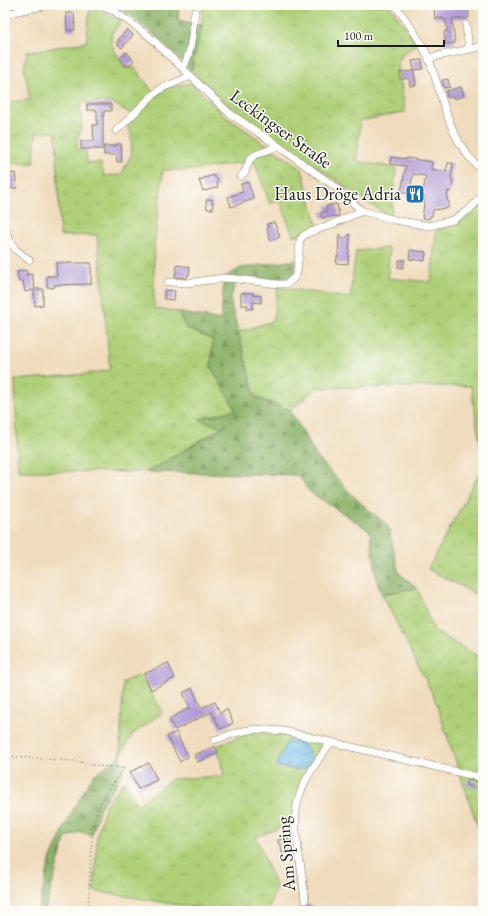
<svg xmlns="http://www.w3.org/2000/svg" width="488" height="916" font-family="'EB Garamond',serif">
<defs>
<pattern id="grass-tufts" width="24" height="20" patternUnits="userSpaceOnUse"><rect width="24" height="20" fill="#afd078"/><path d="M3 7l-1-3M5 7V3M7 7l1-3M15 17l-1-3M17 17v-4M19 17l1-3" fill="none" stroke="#96b267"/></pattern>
<pattern id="forest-firs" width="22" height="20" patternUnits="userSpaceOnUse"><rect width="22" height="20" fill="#8bb268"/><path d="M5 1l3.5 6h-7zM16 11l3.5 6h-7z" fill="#719055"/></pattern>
<pattern id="water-waves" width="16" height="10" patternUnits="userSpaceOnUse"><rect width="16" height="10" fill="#70bcea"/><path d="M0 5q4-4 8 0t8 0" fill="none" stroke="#60a1c8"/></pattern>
</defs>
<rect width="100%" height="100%" fill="#fdfcf7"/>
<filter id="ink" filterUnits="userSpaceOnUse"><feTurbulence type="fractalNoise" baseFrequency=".025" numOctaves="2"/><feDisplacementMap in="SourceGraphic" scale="8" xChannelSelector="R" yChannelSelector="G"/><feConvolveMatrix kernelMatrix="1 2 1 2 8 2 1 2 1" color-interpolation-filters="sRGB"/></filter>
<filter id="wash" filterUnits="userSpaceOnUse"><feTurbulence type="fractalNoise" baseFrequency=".012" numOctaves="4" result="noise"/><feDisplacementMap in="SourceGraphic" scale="16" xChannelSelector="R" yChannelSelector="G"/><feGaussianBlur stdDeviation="0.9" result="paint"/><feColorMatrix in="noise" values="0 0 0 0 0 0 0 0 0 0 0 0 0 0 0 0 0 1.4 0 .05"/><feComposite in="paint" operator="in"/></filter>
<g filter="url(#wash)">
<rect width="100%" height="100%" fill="#f0dcbc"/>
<!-- grass -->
<path fill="url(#grass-tufts)" stroke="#66764a" d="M111 5H128L127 13Z
M203 5H389L417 44 403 54 398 63 405 112 360 121 357 161 396 168 391 218 232 109 191 71 202 25Z
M90 7 122 20 112 33 111 44 125 68H135L153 92 131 114 111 102 80 103 82 127 77 140V150L86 151 87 163H101L104 176 121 175 132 153 131 134 127 125 151 99 166 88 191 83 225 116 302 169 318 228 293 236 280 200 270 204 254 161 193 170H163L154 247V308L178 312 186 328 213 340 211 367 236 410 199 419 223 427 147 472 18 471 15 380 86 374 110 370 103 290 97 235 60 236 56 132 36 133 34 163 5 164V102L30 100 24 67 27 52 86 42Z
M483 202V464L471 386 317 388 290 410 255 397 238 332 273 321 278 287 350 298 356 251 389 248 388 278 431 282 436 231 457 223 478 208Z
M483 466V598L428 569Z
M417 588 434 631 483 659V842L434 697 382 594Z
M139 675 163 712 132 735 120 756 123 682Z
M254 731 284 733 325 743V745L305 777 292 823 256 837 276 887 268 911H216L94 891 97 836 106 804 124 781 137 805 172 779 224 776 217 746Z"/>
<!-- forest -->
<path fill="url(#forest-firs)" stroke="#546742" d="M5 5H28L5 11Z
M128 5H179L178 20 202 25 191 71 155 35 127 13Z
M296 260 295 273 283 281 238 276 230 300 255 397 290 410 317 457 355 498 388 526 399 573 417 588 382 594 377 583 370 531 310 492 298 475 147 472 223 428 198 419 236 410 211 367 213 340 186 328 178 312 221 320 224 277 241 268Z
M120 756 123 773 100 807 92 835 80 832 65 839 45 911H38L50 860 70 815 93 776Z"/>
<!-- water -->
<path fill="url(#water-waves)" stroke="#466c83" d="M287 741 302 743C312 753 314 758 304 770L276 767Z"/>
<g id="blocks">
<!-- building -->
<path fill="#b09ad5" d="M442 5H468L469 18 452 19 455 43 446 44 444 32 447 31 446 20H443V18L435 19 434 8H442Z
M66 13H74L75 30 67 31Z
M127 29 133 35 122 48 116 43 119 41 118 40Z
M127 52 134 61 127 67 120 58Z
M422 60 423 69 414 70 412 61Z
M414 71 416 85 410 86 409 78 400 80V72Z
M448 79 450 87 444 88 442 80Z
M461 87 464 96 454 99V97L448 98 446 91Z
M87 104H111V111H104V115H103V149H81V141H94L93 125H97V110H87Z
M116 144H121L122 162H117L116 155H104V146H116Z
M391 157 407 159V158L432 162 431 169 446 172 448 163H453L451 179 453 180 451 192 448 191 447 199 449 203 448 208 433 210 432 216H430L429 219 422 218 425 197 422 196 426 176 413 174 409 194 401 192 406 166 390 164Z
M15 173 17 188 9 189 8 182 5 183V174Z
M214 175 215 178 218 180 217 183 218 187 205 191V190L203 191 199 180Z
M248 182 254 199 231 207 228 197 243 192 241 184Z
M212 199 213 209H207L206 200Z
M337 204 339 216 322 218 321 212 327 211 326 206Z
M274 222 280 237 270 240 267 229 268 228 267 224Z
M339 234 344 239 350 234 348 264 336 263 337 256 338 257Z
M410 250 426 252 425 261 409 259Z
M399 260H405L403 268 398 267Z
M56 263H91V284L54 285V288L47 287V276H57Z
M177 265 190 267 189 275 188 274 187 278 175 277Z
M26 270 27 275 32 274 35 289H43V305L35 306 34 290 25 292 23 281 19 282 17 272Z
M165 290 175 291 174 300 164 299Z
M241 293H253V295L261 296V303L253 302V309H247L248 305H241Z
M168 663 175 678 151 690 144 674Z
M192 688 201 708 215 702 220 713 227 709 233 723 220 729 212 712 175 730 169 719 190 708 183 693Z
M176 732 188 757 180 762 167 736Z
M215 746 218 753 197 762 194 755Z
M149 763 157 780 138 789 130 772Z
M468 780 477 782 476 788 466 785Z
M288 838 291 851 282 853 281 845H279L278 840Z
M308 904 323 911H303L306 905Z"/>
</g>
</g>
<g filter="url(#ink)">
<use href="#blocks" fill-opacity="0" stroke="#867c6c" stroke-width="1"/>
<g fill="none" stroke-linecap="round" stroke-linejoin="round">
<defs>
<path id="minor" d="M99 5 114 11 149 36 229 113 277 145 334 186 362 211 395 220 429 226 453 220 469 210 483 195
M395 5C407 22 420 38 428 57 444 97 447 141 483 171
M5 15C20 9 37 7 53 5
M466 25 469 49
M429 58 479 47
M183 68C192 52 192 31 195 12
M116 131 154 94 162 88 191 76
M241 176 245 172 250 159 255 155 271 149 277 145
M5 227 9 239 16 250 29 260
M168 282 187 283 224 278 237 279 278 284H287L294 278 297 273 300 240 303 236 308 233 330 225 362 211
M214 740 239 732 254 729 284 731 483 778
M305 900C303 883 301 866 298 849 297 837 294 825 296 812 298 786 316 763 331 742"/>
</defs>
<!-- minor casing -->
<use href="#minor" stroke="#867c6c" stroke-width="8"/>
<!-- path -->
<path stroke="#867c6c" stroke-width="1.5" stroke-dasharray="1 3" stroke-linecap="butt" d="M5 756 75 761 100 766 124 768 102 800 93 823 90 870 88 911"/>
<!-- minor -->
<use href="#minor" stroke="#fff" stroke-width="7"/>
</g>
</g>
<!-- icons -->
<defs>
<symbol id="restaurant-square" viewBox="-11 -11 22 22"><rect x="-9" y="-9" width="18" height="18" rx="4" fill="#1f6fb2" stroke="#fdfcf7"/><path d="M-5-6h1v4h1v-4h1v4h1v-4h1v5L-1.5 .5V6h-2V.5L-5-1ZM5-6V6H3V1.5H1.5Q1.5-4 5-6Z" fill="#fff"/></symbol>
</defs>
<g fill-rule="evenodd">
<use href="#restaurant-square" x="404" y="183" width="22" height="22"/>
</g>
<g text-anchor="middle" stroke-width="3" stroke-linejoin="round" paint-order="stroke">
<!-- street labels -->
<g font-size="18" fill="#1c1c1c" stroke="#fdfcf7">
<text transform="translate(281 129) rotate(36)" y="6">Leckingser Straße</text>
<text transform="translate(286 854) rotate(-95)" y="6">Am Spring</text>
</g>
<!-- poi labels -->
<g font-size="18" fill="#1c1c1c" stroke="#fdfcf7" text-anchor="end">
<text x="401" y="200">Haus Dröge Adria</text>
</g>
</g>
<!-- margin -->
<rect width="488" height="916" fill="none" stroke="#fdfcf7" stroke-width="20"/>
<!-- scale -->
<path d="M338 40v6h106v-6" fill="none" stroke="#1c1c1c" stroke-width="2"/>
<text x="344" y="40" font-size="12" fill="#1c1c1c" stroke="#fdfcf7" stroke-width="3" paint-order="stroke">100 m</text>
</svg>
